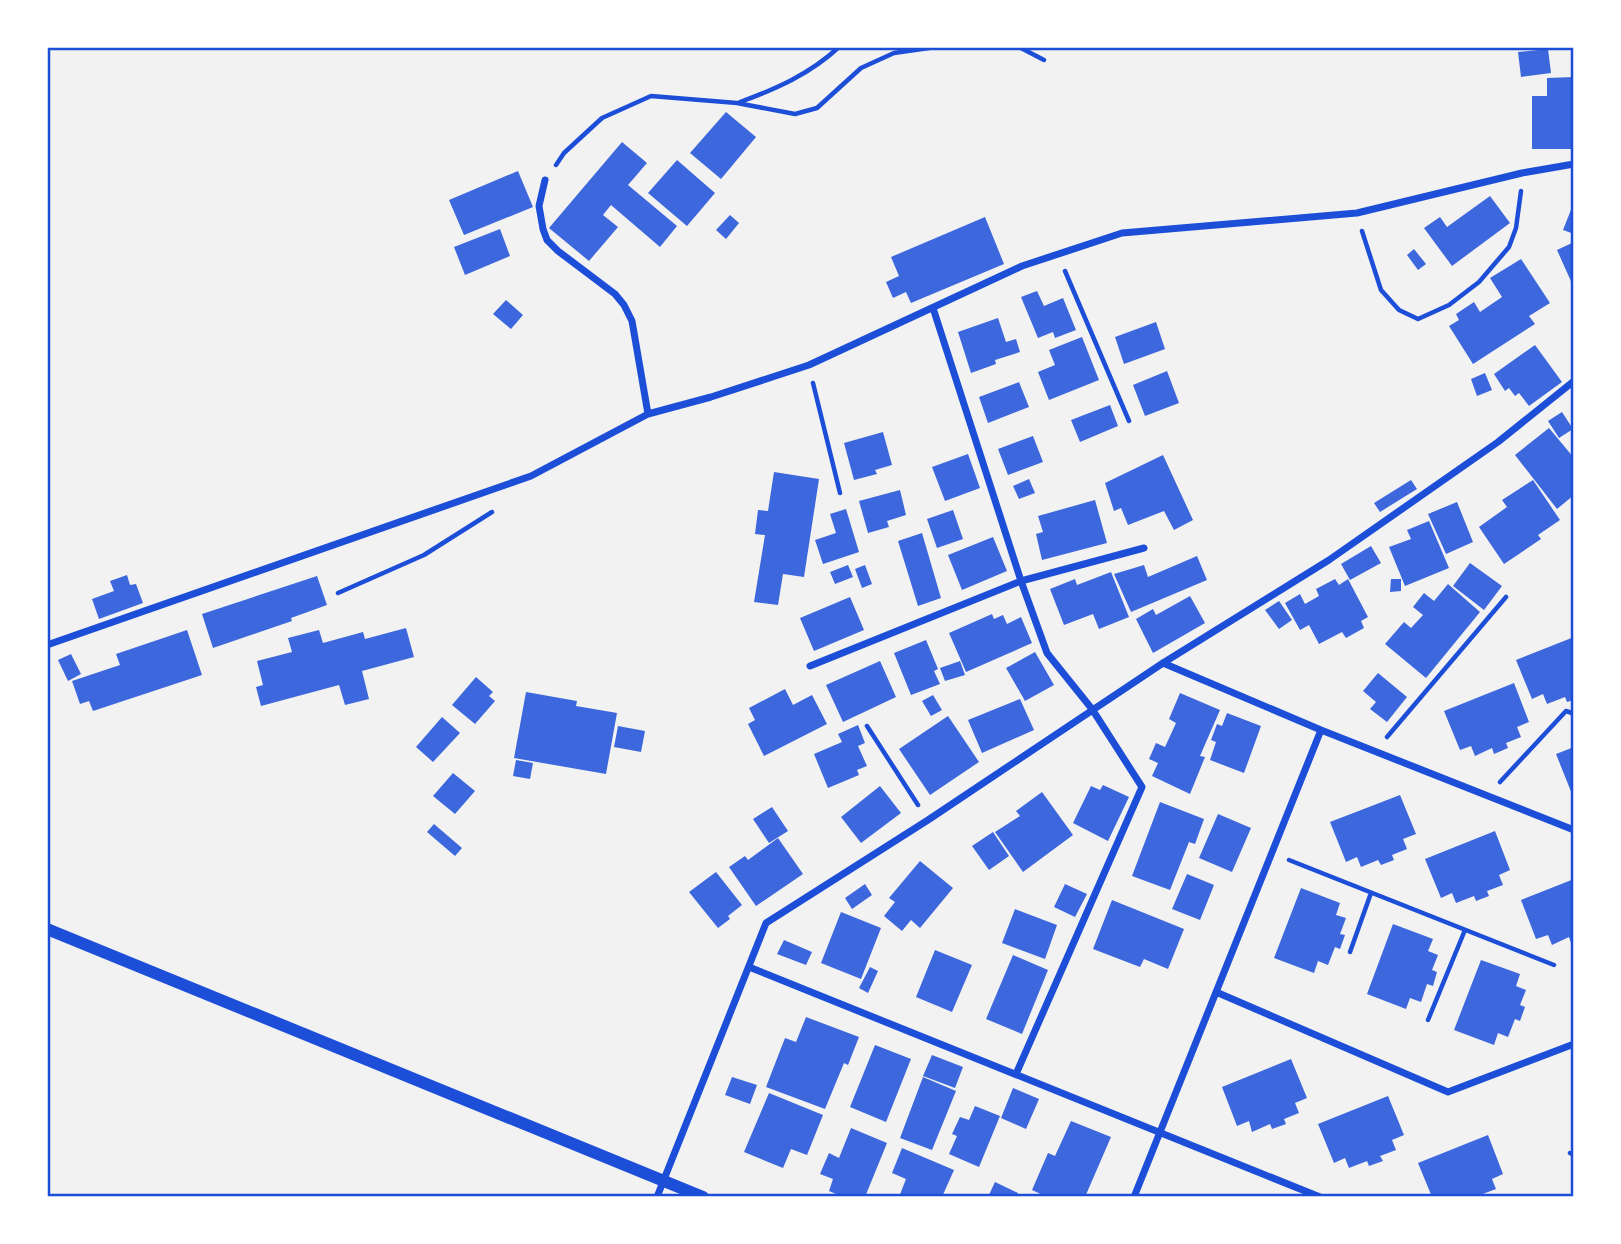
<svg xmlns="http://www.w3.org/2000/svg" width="1621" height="1244" font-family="'Times New Roman',serif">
<rect width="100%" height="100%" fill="#f2f2f2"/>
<!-- building -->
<path fill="#3d67dc" d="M1548 49 1551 73 1521 77 1518 52Z
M1574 77V149H1532V96H1547V78Z
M726 112 756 137 721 179 690 153Z
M622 142 647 163 628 185 677 226 660 247 611 205 603 215 618 227 589 261 549 228Z
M677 160 715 193 687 226 648 193Z
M518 171 533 207 464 235 449 200Z
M1490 196 1510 223 1452 266 1424 228 1440 217 1447 227Z
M1574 202V234L1563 230Z
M730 215 739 223 726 239 716 230Z
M985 217 1004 264 911 303 906 292 893 298 886 282 899 276 891 257Z
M500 229 510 256 465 275 454 247Z
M1574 242V288L1557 250Z
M1414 249 1426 264 1418 270 1407 255Z
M1521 259 1550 303 1529 316 1535 324 1473 364 1449 326 1459 320 1456 314 1474 302 1480 312 1502 297 1490 278Z
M1037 291 1044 306 1063 298 1076 330 1055 338 1053 332 1038 338 1021 297Z
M506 300 523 315 511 329 493 314Z
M998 318 1006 342 1016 339 1020 352 995 360 996 364 971 373 958 332Z
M1156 322 1165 349 1124 364 1115 337Z
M1082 337 1099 380 1049 400 1038 372 1055 365 1049 350Z
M1535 345 1562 382 1529 406 1519 393 1515 396 1509 388 1505 391 1494 374Z
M1167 371 1179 403 1145 416 1133 385Z
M1485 373 1492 390 1477 396 1471 379Z
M1019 382 1029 407 988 423 979 397Z
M1110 405 1118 426 1080 442 1071 420Z
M1562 412 1573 429 1559 438 1548 421Z
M1549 428 1574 458V495L1557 509 1515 455Z
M883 432 892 465 875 470 877 474 854 480 844 443Z
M1033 436 1043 462 1008 475 998 449Z
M968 454 980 488 945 501 932 467Z
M1163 455 1193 520 1174 530 1164 511 1128 525 1121 508 1114 511 1105 483Z
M774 472 819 479 804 577 783 574 778 605 754 602 765 535 755 534 758 510 768 511Z
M1029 479 1035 493 1019 499 1013 486Z
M1411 480 1417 489 1380 512 1374 503Z
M1533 480 1560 520 1538 535 1541 539 1504 564 1479 527 1507 507 1502 500Z
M900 490 906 515 887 521 889 527 868 533 859 501Z
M1095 500 1107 543 1042 560 1036 534 1043 532 1038 516Z
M1457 502 1473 542 1446 554 1428 514Z
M846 509 859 552 823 564 815 540 836 533 830 514Z
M953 510 963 539 937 548 927 519Z
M1429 521 1449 568 1405 586 1389 547 1411 539 1407 530Z
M922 533 941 598 918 606 898 541Z
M993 537 1007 571 962 590 948 555Z
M1371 546 1381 563 1350 580 1341 564Z
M1197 556 1207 580 1131 612 1114 574 1144 565 1148 577Z
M1470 563 1502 586 1484 610 1453 586Z
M848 565 853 577 835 584 830 572Z
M865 565 872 584 862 588 855 569Z
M1111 572 1129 617 1099 629 1093 614 1064 625 1050 589 1075 579 1077 585Z
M127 575 130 585 136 584 143 603 99 619 92 599 114 591 110 581Z
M317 576 327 605 291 618 292 621 213 648 202 614Z
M1335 579 1339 585 1348 579 1368 617 1361 621 1364 628 1346 638 1342 632 1319 644 1309 625 1300 630 1285 603 1300 594 1305 604 1319 596 1316 589Z
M1391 579H1401V591L1390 592Z
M1448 584 1480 612 1426 678 1385 644 1404 622 1411 628 1423 615 1413 607 1424 593 1434 601Z
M1190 596 1205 623 1153 653 1136 619 1153 609 1156 615Z
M850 597 864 630 814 651 800 618Z
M1279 601 1292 620 1279 629 1265 610Z
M992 614 994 619 1003 615 1007 624 1021 617 1032 643 966 672 949 633Z
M406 628 414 657 362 671 369 699 345 705 339 685 261 706 256 687 263 685 257 661 292 652 288 638 319 630 323 643 363 632 365 639Z
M187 630 202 675 93 711 89 701 80 704 72 681 120 665 116 654Z
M1574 637V700L1567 702 1565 697 1547 704 1543 694 1532 699 1516 660Z
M926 640 938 669 934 671 940 684 911 695 894 653Z
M1035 652 1054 685 1025 701 1006 668Z
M71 654 81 674 68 681 58 660Z
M880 661 896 697 843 722 826 685Z
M960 661 965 675 945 681 940 668Z
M1378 673 1407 697 1387 722 1370 709 1376 702 1363 691Z
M476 677 493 692 489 696 495 701 475 724 452 705Z
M1514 683 1529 722 1517 727 1521 737 1506 743 1508 748 1494 754 1492 748 1475 756 1471 746 1460 750 1444 711Z
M785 689 793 705 812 695 827 724 764 756 748 724 755 720 749 708Z
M526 692 577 701 576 706 617 713 606 774 514 758Z
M1180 693 1220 710 1200 756 1205 757 1190 794 1152 776 1158 763 1149 759 1156 743 1165 747 1176 723 1169 719Z
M933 695 942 710 931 716 922 701Z
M1020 699 1034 730 982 753 968 720Z
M1227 713 1261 726 1244 773 1210 760 1216 742 1211 740 1217 724 1222 726Z
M948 716 979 762 930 795 899 749Z
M442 717 460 733 433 762 416 747Z
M858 725 865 743 858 746 867 766 857 770 859 775 828 788 814 754 842 742 838 734Z
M618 726 645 731 641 752 614 747Z
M1574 747V793L1572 794 1556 754Z
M516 760 533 763 530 779 513 776Z
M453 773 475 791 455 814 433 796Z
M1103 785 1129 797 1108 841 1073 823 1091 786 1100 790Z
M880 786 901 813 861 843 841 817Z
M1042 792 1073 835 1023 872 995 832 1020 816 1016 811Z
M1400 795 1416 834 1403 839 1407 849 1392 855 1394 860 1381 865 1378 860 1361 867 1357 857 1346 862 1330 822Z
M1160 802 1204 819 1195 844 1189 842 1170 890 1132 876Z
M772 807 788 831 769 843 753 819Z
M1218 814 1251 828 1232 872 1199 858Z
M434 824 462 848 455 856 427 832Z
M1495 831 1510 870 1499 875 1503 885 1487 891 1489 896 1476 901 1474 896 1456 903 1452 893 1441 898 1425 859Z
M993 832 1009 856 989 870 972 846Z
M778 838 803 874 756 906 729 867 745 856 748 860Z
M920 861 953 888 920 928 911 920 902 931 884 916 895 902 889 898Z
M716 872 742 905 728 916 730 919 718 928 689 892Z
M1187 874 1214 885 1200 920 1172 909Z
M1574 879V942L1571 943 1569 937 1552 945 1548 935 1536 939 1521 900Z
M865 884 872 895 852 909 845 898Z
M1065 884 1087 894 1075 917 1054 907Z
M1301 888 1340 903 1336 915 1346 918 1340 934 1345 935 1340 949 1335 947 1328 965 1318 961 1314 973 1274 958Z
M1112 900 1184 929 1168 969 1144 959 1140 967 1093 949Z
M1015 909 1057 925 1045 959 1002 943Z
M841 912 881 928 861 979 821 963Z
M1393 924 1433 939 1428 951 1438 955 1432 970 1437 972 1433 986 1427 984 1421 1002 1410 998 1406 1009 1367 994Z
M784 940 812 952 806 965 777 954Z
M935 950 972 965 952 1012 916 997Z
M1013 955 1048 970 1022 1034 986 1019Z
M1481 960 1520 974 1516 986 1526 990 1520 1005 1525 1007 1520 1021 1515 1019 1508 1037 1498 1033 1494 1045 1454 1030Z
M870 967 878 971 868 993 859 988Z
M806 1017 859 1037 848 1065 844 1063 825 1109 766 1087 785 1038 796 1042Z
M875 1045 911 1059 886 1122 850 1107Z
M932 1055 963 1067 955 1088 923 1076Z
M1291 1059 1307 1098 1295 1103 1299 1113 1284 1119 1286 1124 1272 1129 1270 1124 1252 1132 1249 1121 1237 1126 1222 1087Z
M732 1077 757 1085 750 1104 725 1095Z
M923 1077 956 1091 932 1150 900 1138Z
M1013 1088 1039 1099 1026 1129 1001 1118Z
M769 1093 823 1115 807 1155 791 1149 783 1168 744 1152Z
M1388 1096 1404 1135 1392 1140 1396 1150 1380 1156 1383 1161 1369 1166 1367 1161 1349 1168 1345 1158 1334 1163 1318 1124Z
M975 1106 1000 1116 979 1167 949 1154 957 1136 952 1134 960 1117 969 1120Z
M1071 1121 1111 1137 1085 1197H1047L1032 1190 1048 1153 1055 1156Z
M851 1128 887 1143 865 1197H843L829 1191 833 1179 820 1174 829 1153 839 1158Z
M1488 1135 1503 1174 1492 1179 1496 1189 1480 1195 1481 1197H1432L1418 1163Z
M902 1148 954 1170 942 1197H899L906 1179 892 1173Z
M995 1182 1018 1193 1016 1197H988Z"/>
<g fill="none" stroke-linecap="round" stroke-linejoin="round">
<!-- path -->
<path stroke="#1d4ed8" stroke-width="4.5" d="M1019 47 1044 60
M740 102C776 89 810 74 839 47
M556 165 564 153 602 118 651 96 737 103 795 114 817 108 861 68 894 53 936 47
M1362 231 1381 290 1399 310 1418 319 1449 305 1479 282 1509 247 1516 228 1521 191
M1065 271 1129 421
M813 383 840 493
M338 593 424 555 492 512
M867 726 918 805
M1387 737 1506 597
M1500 782 1566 711 1572 713 1574 717
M1289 860 1554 965
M1350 952 1371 893
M1428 1020 1465 930
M1570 1153 1574 1155"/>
<!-- minor -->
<path stroke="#1d4ed8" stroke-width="7" d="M545 180 539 206 543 229 547 240 558 251 615 294 624 305 632 321 648 414
M933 308 1021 581 1047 653 1092 709 1142 787 1016 1074
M47 645 531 476 648 414 711 397 809 365 1022 266 1122 233 1357 213 1522 173 1574 164
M1163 663 1321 730 1574 830
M810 666 1021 581 1144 548
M749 967 1320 1197
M1216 992 1448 1092 1574 1044
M657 1197 766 923 928 820 1163 663 1329 560 1498 442 1574 381
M1134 1197 1321 730"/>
<!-- tertiary -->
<path stroke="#1d4ed8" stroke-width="12" d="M47 929 703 1197"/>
</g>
<!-- border -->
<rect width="1621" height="1244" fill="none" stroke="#ffffff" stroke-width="98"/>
<rect x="49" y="49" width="1523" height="1146" fill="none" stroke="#1d4ed8" stroke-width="2.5"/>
</svg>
